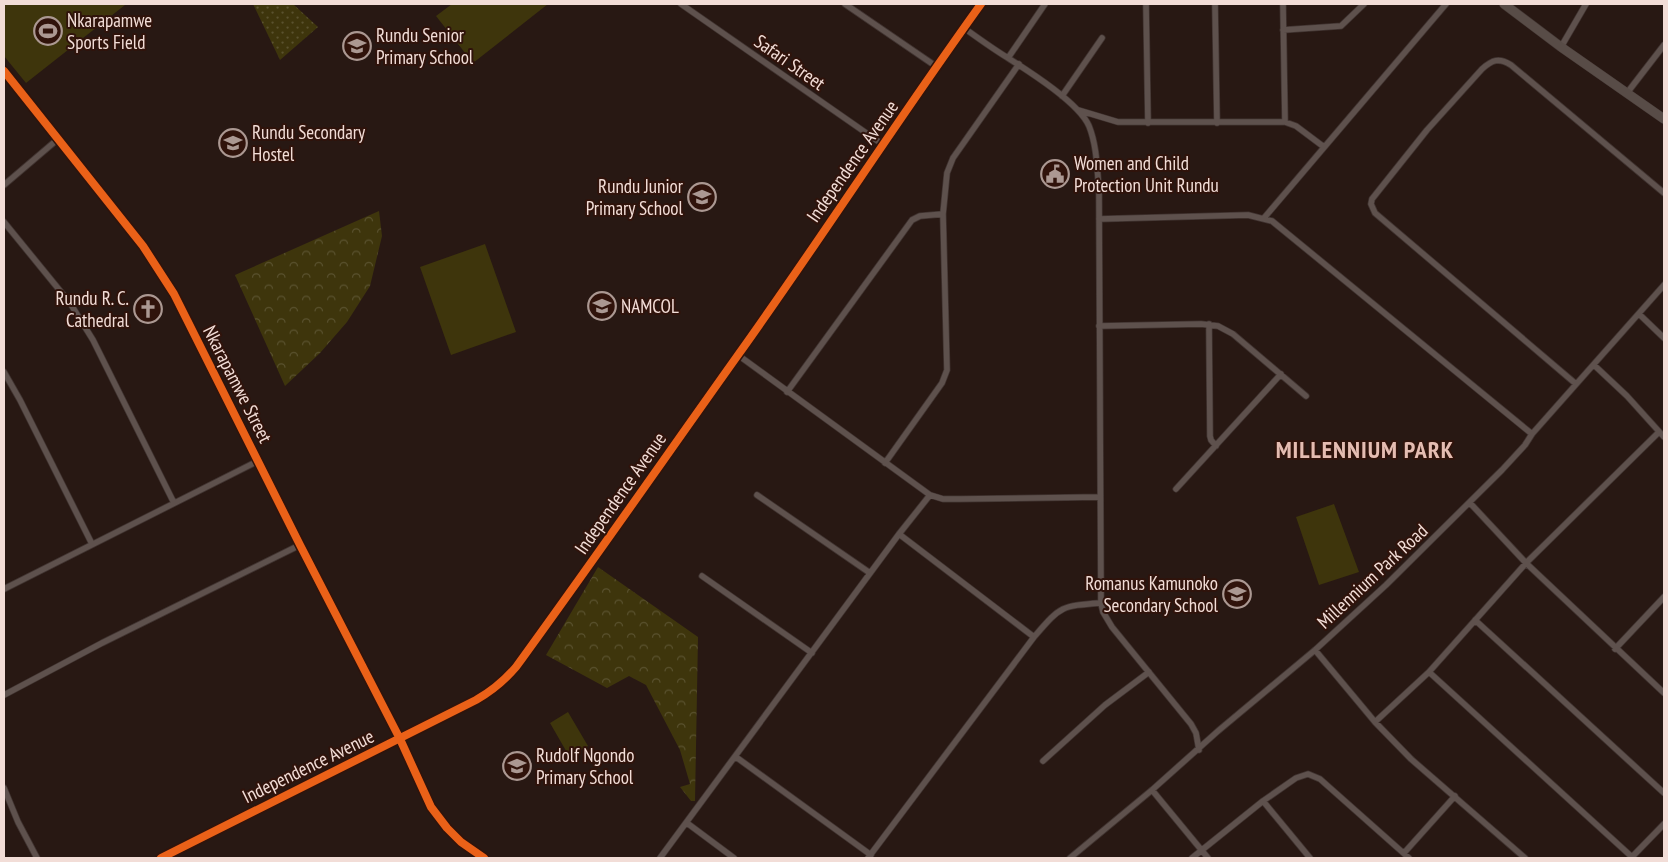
<svg xmlns="http://www.w3.org/2000/svg" width="1668" height="862" font-family="'PT Sans Narrow',sans-serif">
<defs>
<pattern id="grass-dots" width="8" height="8" patternUnits="userSpaceOnUse" patternTransform="scale(1.25)"><rect width="8" height="8" fill="#3e350c"/><path d="M2 2h.1M6 6h.1" fill="none" stroke="#5a522f" stroke-width="1.8" stroke-linecap="round"/></pattern>
<pattern id="forest-crowns" width="20" height="18" patternUnits="userSpaceOnUse" patternTransform="scale(1.25)"><rect width="20" height="18" fill="#3e350c"/><path d="M2 6a3 3 0 1 1 6 0M12 15a3 3 0 1 1 6 0" fill="none" stroke="#5a522f"/></pattern>
</defs>
<rect width="100%" height="100%" fill="#281813"/>
<!-- grass -->
<path fill="url(#grass-dots)" d="M253 4H293L318 27 280 60Z"/>
<!-- forest -->
<path fill="url(#forest-crowns)" d="M379 211 382 236 370 286 347 322 320 353 285 386 235 275Z
M598 567 698 637 695 801H691L680 787 690 784 680 750 646 685 629 676 607 688 546 655Z"/>
<!-- pitch -->
<path fill="#3e350c" d="M4 4H124L125 5 26 83 4 56Z
M452 4H548L473 63 436 16Z
M485 244 516 332 451 355 420 267Z
M1334 504 1359 572 1319 585 1296 517Z
M568 712 588 746 569 756 550 723Z"/>
<g fill="none" stroke-linecap="round" stroke-linejoin="round">
<defs>
<path id="street" d="M681 4 882 144
M845 4 937 67
M1146 4 1148 123
M1215 4 1217 123
M1283 4 1285 122
M964 28C978 38 993 49 1008 58 1030 72 1079 103 1089 126 1097 146 1097 169 1099 190L1101 603 1103 612 1112 627 1191 724 1196 733 1199 750
M1283 30 1341 26 1364 4
M1561 47 1586 4
M1008 58 1045 4
M4 71 143 246 174 294 300 545 400 739 431 807 447 828 461 842 484 858
M1627 93 1664 45
M1062 96 1102 38
M1078 110 1118 122H1285L1296 126 1324 147
M4 185 58 139
M1264 218 1446 4
M1099 219 1248 215 1272 221 1532 434
M4 222 70 303 93 340 174 503
M1639 314 1664 338
M1209 324 1210 436 1211 440 1216 446
M1099 326 1201 324 1218 326 1233 334 1306 396
M738 355 930 495 943 499H960L1100 497
M1594 365 1627 396 1664 437
M4 372 20 400 92 544
M1576 384 1375 213 1371 204 1372 199 1427 130 1482 69C1492 60 1499 57 1511 65L1664 193
M787 392 912 220 920 216 943 214
M885 463 942 383 947 370 943 214 947 173 953 158 1019 64
M1176 489 1281 374
M757 495 870 573
M1470 503 1526 563 1664 693
M899 534 1034 637
M702 576 812 653
M4 589 258 461
M1475 620 1664 793
M1615 649 1664 597
M1315 650 1375 722 1411 759 1525 858
M1429 672 1632 857
M4 695 102 643 300 545
M1375 722 1429 672 1526 563 1659 432
M736 757 871 855
M1043 761 1105 705 1149 672
M4 788 18 822 37 858
M1152 790 1208 858
M1263 801 1310 858
M687 823 734 858
M1404 853 1455 796
M660 858 899 534 930 495
M868 858 1034 637C1061 606 1060 606 1101 603
M1070 858 1152 790 1218 731 1315 650 1386 585 1502 470 1525 445 1532 434 1664 285
M1192 858 1263 801 1296 778 1308 774 1320 779 1409 858
M1631 858 1664 824"/>
<path id="secondary" d="M1504 4 1561 47 1664 119
M161 858 476 700C492 691 504 681 516 667 591 564 664 459 738 355 821 239 898 119 981 4"/>
</defs>
<!-- street casing -->
<use href="#street" stroke="#413431" stroke-width="7"/>
<!-- secondary casing -->
<use href="#secondary" stroke="#413431" stroke-width="10"/>
<!-- street -->
<use href="#street" stroke="#5e514d" stroke-width="5.5"/>
<!-- secondary -->
<use href="#secondary" stroke="#584c47" stroke-width="9"/>
<defs>
<path id="cycleway" d="M4 71 143 246 174 294 300 545 400 739 431 807 447 828 461 842 484 858
M161 858 476 700C492 691 504 681 516 667 591 564 664 459 738 355 821 239 898 119 981 4"/>
</defs>
<!-- cycleway casing -->
<use href="#cycleway" stroke="#30130b" stroke-width="11"/>
<!-- cycleway -->
<use href="#cycleway" stroke="#ea6118" stroke-width="8"/>
</g>
<!-- icons -->
<defs>
<symbol id="stadium-ring" viewBox="-11 -11 22 22"><circle r="9.5" fill="#30130b" stroke="#ab9892" stroke-width="1.5"/><path d="M0-5a6.5 5 0 1 0 0 10a6.5 5 0 1 0 0-10ZM-3.5-1.8h7v3.6h-7Z" fill="#ab9892"/></symbol>
<symbol id="school-ring" viewBox="-11 -11 22 22"><circle r="9.5" fill="#30130b" stroke="#ab9892" stroke-width="1.5"/><path d="M0-5L7-2L0 1L-7-2ZM-4 1L0 2.5L4 1V4Q0 6-4 4Z" fill="#ab9892"/></symbol>
<symbol id="civic-ring" viewBox="-11 -11 22 22"><circle r="9.5" fill="#30130b" stroke="#ab9892" stroke-width="1.5"/><path d="M-.6-6.5H3V-4.5H.6V-3L4-1V1h2V6H-6V1h2V-1L-.6-3ZM-1.2 2.5V6h2.4V2.5Z" fill="#ab9892"/></symbol>
<symbol id="church-ring" viewBox="-11 -11 22 22"><circle r="9.5" fill="#30130b" stroke="#ab9892" stroke-width="1.5"/><path d="M-1.2-6h2.4v3.5h3.3v2.4h-3.3V6h-2.4V-.1h-3.3v-2.4h3.3Z" fill="#ab9892"/></symbol>
</defs>
<g fill-rule="evenodd">
<use href="#stadium-ring" x="32" y="15" width="32" height="32"/>
<use href="#school-ring" x="341" y="30" width="32" height="32"/>
<use href="#school-ring" x="217" y="127" width="32" height="32"/>
<use href="#civic-ring" x="1039" y="158" width="32" height="32"/>
<use href="#school-ring" x="686" y="181" width="32" height="32"/>
<use href="#school-ring" x="586" y="290" width="32" height="32"/>
<use href="#church-ring" x="132" y="293" width="32" height="32"/>
<use href="#school-ring" x="1221" y="578" width="32" height="32"/>
<use href="#school-ring" x="501" y="750" width="32" height="32"/>
</g>
<g text-anchor="middle" stroke-width="4" stroke-linejoin="round" paint-order="stroke">
<!-- poi labels -->
<g font-size="19" fill="#f2ddd7" stroke="#30130b" text-anchor="start">
<text x="67" y="27">Nkarapamwe<tspan x="67" dy="22">Sports Field</tspan></text>
<text x="376" y="42">Rundu Senior<tspan x="376" dy="22">Primary School</tspan></text>
<text x="252" y="139">Rundu Secondary<tspan x="252" dy="22">Hostel</tspan></text>
<text x="1074" y="170">Women and Child<tspan x="1074" dy="22">Protection Unit Rundu</tspan></text>
<text x="683" y="193" text-anchor="end">Rundu Junior<tspan x="683" dy="22">Primary School</tspan></text>
<text x="129" y="305" text-anchor="end">Rundu R. C.<tspan x="129" dy="22">Cathedral</tspan></text>
<text x="621" y="313">NAMCOL</text>
<text x="1218" y="590" text-anchor="end">Romanus Kamunoko<tspan x="1218" dy="22">Secondary School</tspan></text>
<text x="536" y="762">Rudolf Ngondo<tspan x="536" dy="22">Primary School</tspan></text>
</g>
<!-- street labels -->
<g font-size="19" fill="#f2ddd7" stroke="#30130b">
<text transform="translate(790 62) rotate(35)" y="7">Safari Street</text>
<text transform="translate(852 161) rotate(-55)" y="7">Independence Avenue</text>
<text transform="translate(238 384) rotate(63)" y="7">Nkarapamwe Street</text>
<text transform="translate(620 493) rotate(-55)" y="7">Independence Avenue</text>
<text transform="translate(1372 576) rotate(-43)" y="7">Millennium Park Road</text>
<text transform="translate(308 766) rotate(-26)" y="7">Independence Avenue</text>
</g>
<!-- district labels -->
<g font-size="24" font-weight="bold" letter-spacing="1" fill="#e5bcb1" stroke="#30130b">
<text x="1365" y="458">MILLENNIUM PARK</text>
</g>
</g>
<!-- border -->
<rect width="1668" height="862" fill="none" stroke="#f2ddd7" stroke-width="10"/>
</svg>
